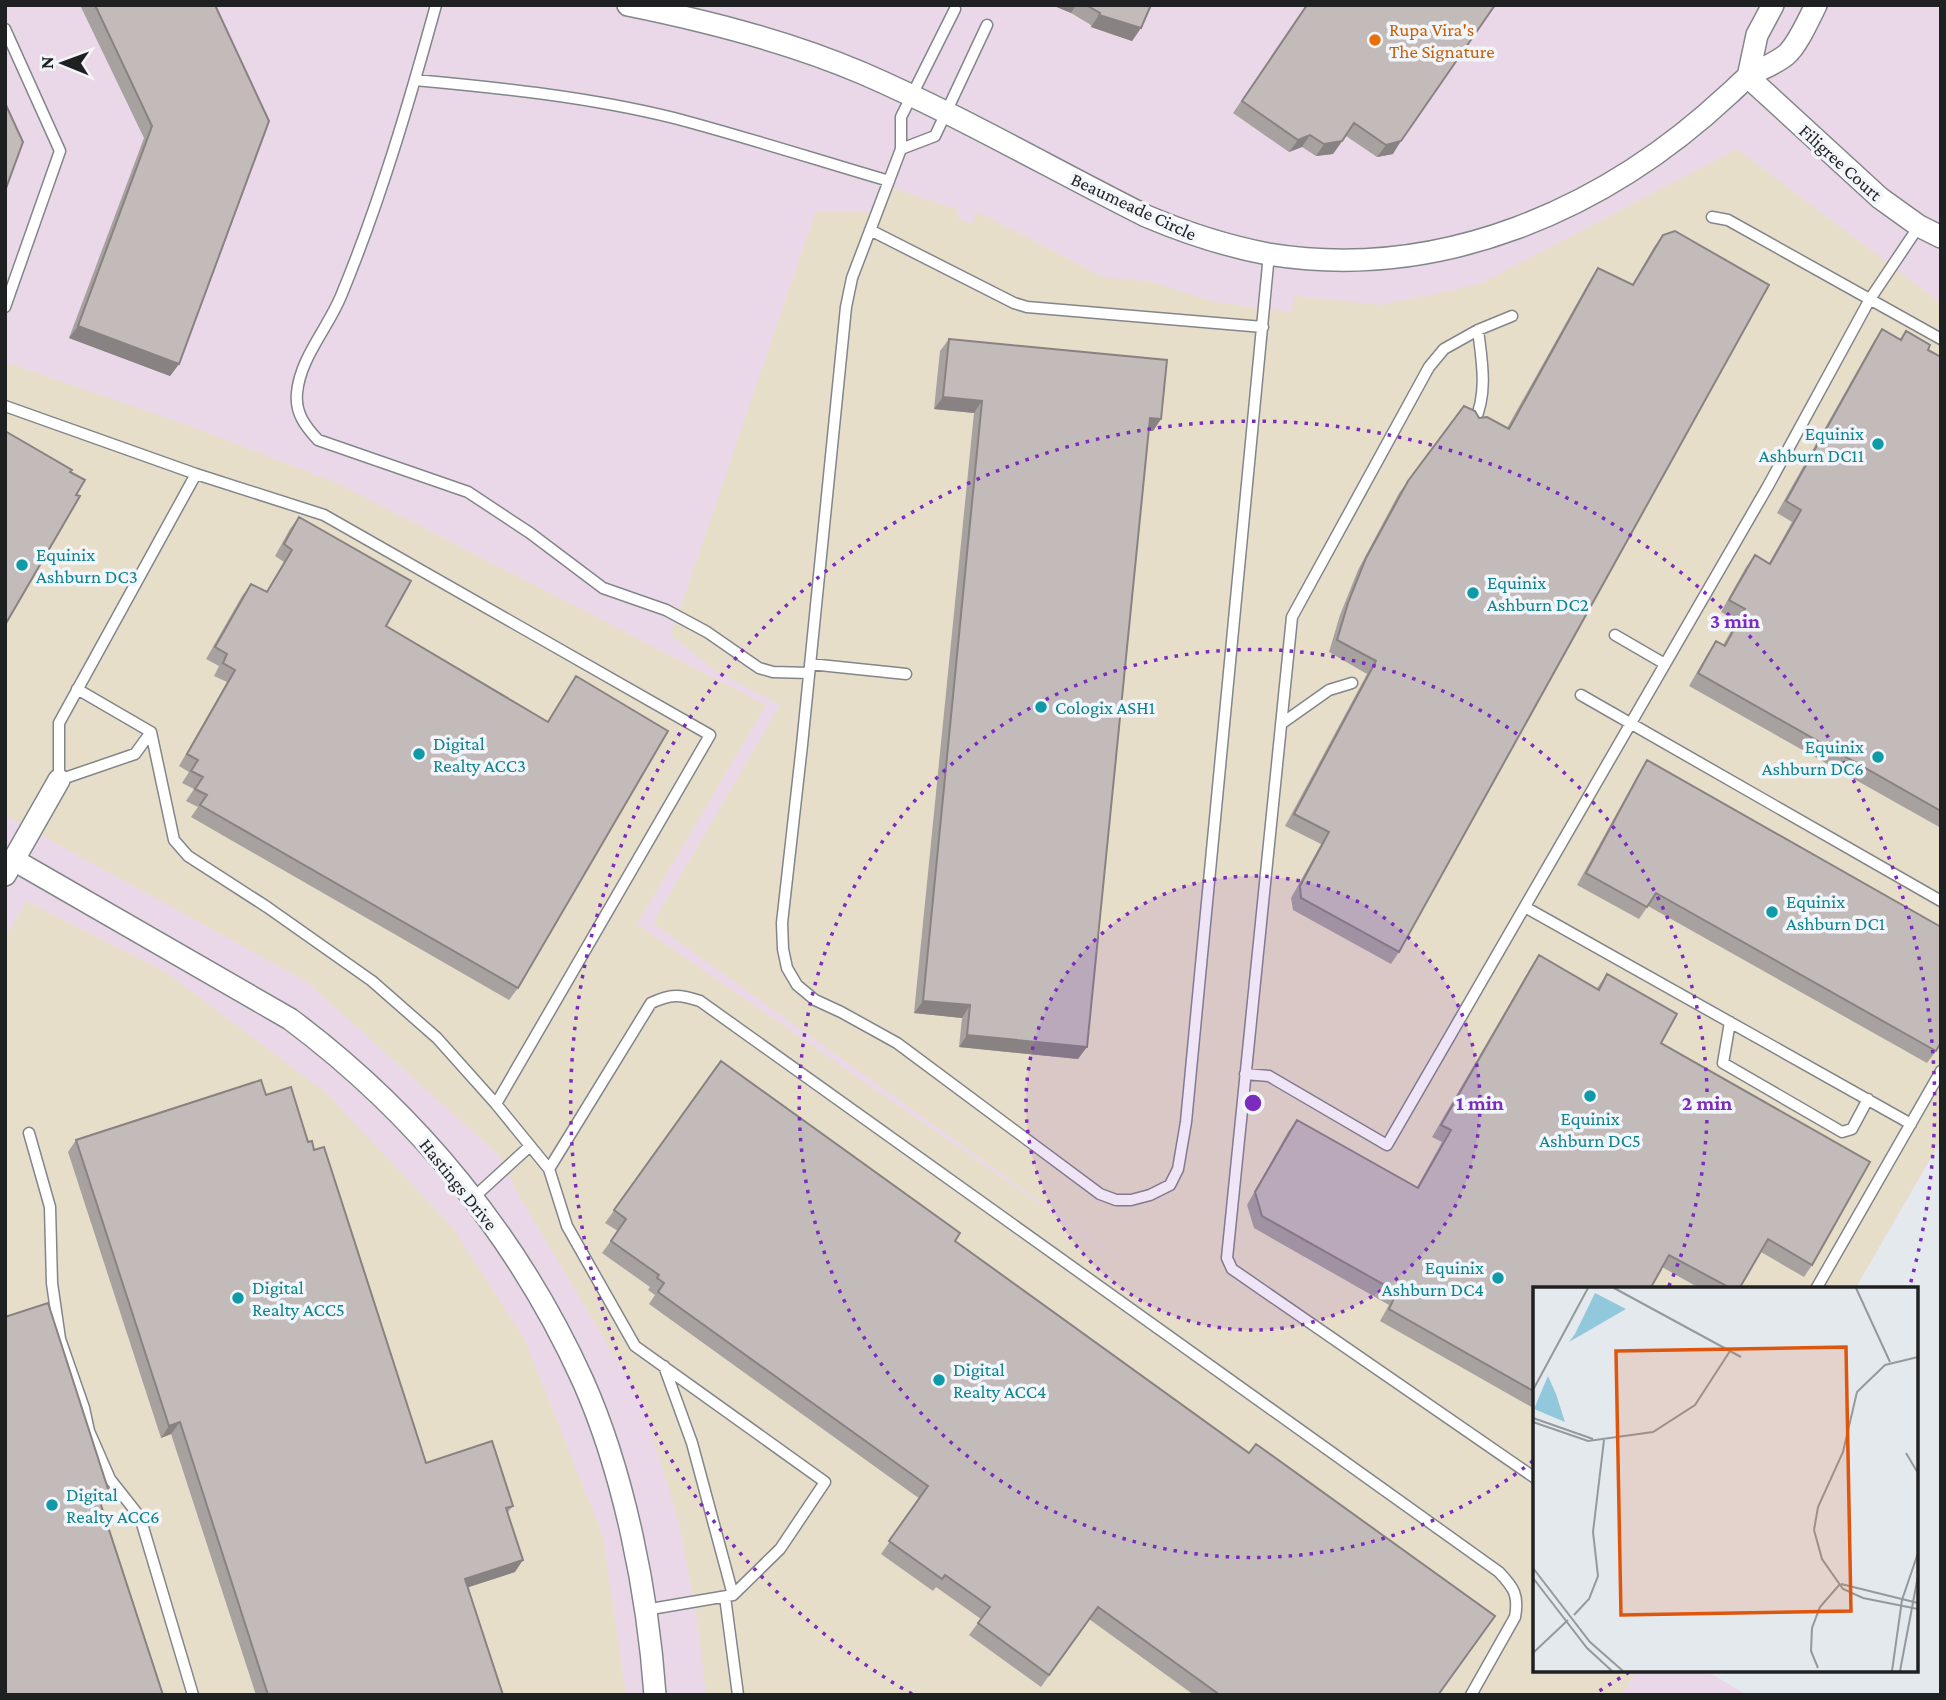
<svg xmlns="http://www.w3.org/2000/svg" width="1946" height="1700" font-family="'Crimson Pro',serif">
<rect width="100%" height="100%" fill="#e4e9ee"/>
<!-- commercial -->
<path fill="#ead8e9" d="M5 5H1941V1141L1855 1289H1535V1670H1705L1747 1695H5Z"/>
<!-- industrial -->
<path fill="#e7dec9" d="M1737 149 1941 303V1139L1855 1289H1535V1670H1637L1621 1695H706L697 1618 678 1519 642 1402 517 1192 500 1156 306 981 5 815V362L182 423 337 483 766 705 637 924 1137 1271 653 923 780 705 716 671 671 635 816 211 884 213 889 187 959 210 956 217 971 224 978 212 1103 277 1152 282 1215 302 1292 312 1294 296 1381 305 1480 284Z
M26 901 166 972 325 1092 453 1228 525 1340 603 1536 626 1695H5V939Z"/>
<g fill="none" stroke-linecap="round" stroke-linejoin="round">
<defs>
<path id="service" d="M436 5C409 103 380 202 341 296 328 328 300 358 297 393 295 413 305 426 318 440L468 492 530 533 603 588 666 610 707 632 759 668 773 672 809 673
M955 9 901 117V149L852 278 846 307 802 745 782 923 783 949 787 968 797 985 815 1000 841 1012 897 1043 1100 1194 1116 1200H1131L1150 1195 1170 1185 1178 1169 1186 1122 1269 254
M5 29 60 151 5 307
M415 80C502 88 589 97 674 118 746 137 817 160 889 181
M901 149 935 136 987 25
M1712 217 1728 220 1941 339
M870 230 1014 303 1027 307 1263 327
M1512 316 1478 330 1444 349 1429 367 1292 617 1227 1258 1232 1269 1535 1478
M5 406 196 474 324 515 710 735 496 1104
M1474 423C1488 393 1482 362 1478 330
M1615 635 1665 664
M810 664 906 674
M77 689 151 732 174 840 188 856 267 907 372 981 437 1038 496 1104 549 1169 567 1226 635 1346 825 1482 780 1549 733 1595 645 1610
M1581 695 1941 901
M1281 724 1329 690 1352 683
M151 732 135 754 59 780V723L196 474
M1525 907 1911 1124
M1730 1022 1723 1063 1842 1132 1852 1129 1868 1099
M1245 1074 1269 1076 1387 1145 1768 486 1870 299 1919 226
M29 1133 50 1207 52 1283 60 1339 84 1408 89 1431 110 1479 140 1517 193 1695
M549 1169 651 1003C671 994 679 994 700 1001L1499 1572C1514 1588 1519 1595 1515 1617L1471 1695
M473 1198 530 1146
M1816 1289 1941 1071
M664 1366 692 1443 733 1595
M725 1597 738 1695"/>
<path id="minor" d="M628 5C707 21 787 41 862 73 959 115 1052 169 1146 216 1186 233 1226 246 1268 254 1440 282 1605 210 1729 94 1736 88 1742 81 1749 76 1760 69 1775 64 1786 55 1797 46 1809 19 1816 5
M1748 77 1880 198 1919 226 1941 237
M1748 77 1757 35 1773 5
M14 860 290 1019C416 1113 518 1237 583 1381 624 1473 648 1594 655 1695
M5 875 59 780"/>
</defs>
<!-- service casing -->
<use href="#service" stroke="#82868b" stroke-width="13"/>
<!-- minor casing -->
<use href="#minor" stroke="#82868b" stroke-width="24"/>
<!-- service -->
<use href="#service" stroke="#fff" stroke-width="10"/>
<!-- minor -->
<use href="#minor" stroke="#fff" stroke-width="21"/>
</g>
<!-- wall -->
<path fill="#a7a1a0" d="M80 5H215L179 364 170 376 69 338 144 138Z
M1052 5H1151L1141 28 1132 41 1091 27V25L1071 13Z
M1307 5 1393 154 1377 157 1346 136 1333 154 1316 156 1302 147 1289 152 1233 113Z
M1663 235 1399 952 1391 964 1293 910 1291 898 1321 844 1285 826 1367 674 1329 652 1340 615 1358 570 1399 493 1408 481 1507 428 1590 280 1598 268 1632 285 1654 247Z
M1882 329 1900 339 1906 331 1928 350 1941 357V828L1689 686 1708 653 1716 641 1723 645 1737 621 1721 612 1746 567 1755 555 1769 563 1792 522 1777 513 1874 341Z
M949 339 1161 419 1153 431H1148L1078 1059 959 1047 962 1018 914 1013 974 413 934 409 940 351Z
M299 517 386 626 547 722 576 676 518 988 509 1000 191 817 198 807 186 801 194 789 182 783 189 772 179 766 227 682 214 676 219 666 206 659 242 596 251 584 266 592 284 562 275 556 290 529Z
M1647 760 1936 1051 1927 1063 1648 906 1639 919 1577 885 1639 773Z
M1539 955 1597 988 1607 974 1661 1043 1812 1265 1804 1277 1761 1252 1739 1289H1701L1662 1267 1535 1289V1409L1380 1321 1389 1305 1254 1228 1247 1205 1288 1132 1297 1120 1417 1187 1442 1142 1432 1137 1531 967Z
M721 1061 955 1241 1438 1695H1194L1089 1619 1041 1687 969 1635 981 1619 936 1587 933 1591 881 1554 920 1499 649 1304 655 1295 648 1290 650 1287 602 1253 618 1231 605 1223Z
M266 1095 308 1142 426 1463 513 1506 508 1512 515 1572 468 1587 503 1695H256L171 1434 161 1438 68 1152 76 1140Z"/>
<!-- shaded-wall -->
<path fill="#888382" d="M1052 5H1076L1071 13Z
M1099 15 1141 28 1132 41 1091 27Z
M1310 135 1302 147 1289 152 1298 140Z
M1342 141 1333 154 1316 156 1324 144Z
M1401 141 1393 154 1377 157 1386 145Z
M78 326 179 364 170 376 69 338Z
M943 397 982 401 974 413 934 409Z
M1150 418 1161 419 1153 431 1141 430Z
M923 1001 970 1005 962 1018 914 1013Z
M967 1035 1087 1047 1078 1059 959 1047Z
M180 1422 171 1434 161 1438 169 1426Z
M108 1496 100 1508 99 1499Z
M523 1560 515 1572 457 1591 465 1579Z"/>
<!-- building -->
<path fill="#c2bbba" stroke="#888382" stroke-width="2" d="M95 5H215L269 121 179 364 78 326 152 126Z
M1086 5H1151L1141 28 1099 15 1100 13Z
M1307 5H1495L1401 141 1386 145 1354 123 1342 141 1324 144 1310 135 1298 140 1242 101Z
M5 103 23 142 5 191Z
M1675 231 1769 285 1399 952 1301 898 1300 886 1329 832 1294 814 1376 661 1337 640 1348 603 1366 558 1408 481 1464 406 1475 411 1479 418 1487 417 1509 429 1598 268 1633 285 1663 235Z
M1882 329 1901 340 1906 331 1930 345 1928 350 1941 357V811L1698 673 1716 641 1725 646 1745 609 1729 600 1755 555 1770 564 1801 510 1786 501Z
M949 339 1167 360 1161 419 1150 418 1087 1047 967 1035 970 1005 923 1001 982 401 943 397Z
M5 431 72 470 70 472 85 480 76 495 80 496 5 625Z
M299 517 411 581 386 626 548 722 576 676 668 731 518 988 200 805 207 795 195 789 203 777 191 771 198 760 187 754 235 670 223 663 227 654 215 647 251 584 267 592 292 550 284 544Z
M1647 760 1941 927V1042L1936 1051 1656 893 1647 907 1586 873Z
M1539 955 1599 990 1607 974 1677 1014 1661 1043 1870 1162 1812 1265 1768 1239 1739 1289H1732L1669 1255 1650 1289H1535V1392L1389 1309 1397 1292 1262 1216 1255 1192 1297 1120 1418 1188 1451 1130 1441 1125Z
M721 1061 960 1233 955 1241 1249 1453 1256 1444 1495 1616 1438 1695H1220L1098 1607 1049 1675 978 1623 990 1607 945 1575 942 1579 889 1541 928 1486 658 1292 664 1283 657 1278 659 1275 611 1241 626 1219 614 1210Z
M261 1080 266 1095 291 1087 308 1142 312 1141 314 1150 324 1147 426 1463 492 1441 513 1506 506 1508 523 1560 465 1579 503 1695H268L180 1422 169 1426 76 1140Z
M48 1303 108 1489V1496L99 1499 163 1695H5V1317Z"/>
<!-- distance rings -->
<circle cx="1253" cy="1103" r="227" fill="#7b2cbf" fill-opacity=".12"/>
<g fill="none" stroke="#7b2cbf" stroke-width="3.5" stroke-dasharray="3.5 7">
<circle cx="1253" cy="1103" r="227"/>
<path d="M1533 1461A454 454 0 1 1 1668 1288"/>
<path d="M1629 1672A682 682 0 0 1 1594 1694M912 1694A682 682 0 1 1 1910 1285"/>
</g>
<!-- markers -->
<circle fill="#e8710a" stroke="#f2f6fb" stroke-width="2.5" cx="1375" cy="40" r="7"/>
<g fill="#0f9aa8" stroke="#f2f6fb" stroke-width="2.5">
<circle cx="1878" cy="444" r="7"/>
<circle cx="22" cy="565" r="7"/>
<circle cx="1473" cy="593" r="7"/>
<circle cx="1041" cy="707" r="7"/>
<circle cx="419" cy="754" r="7"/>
<circle cx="1878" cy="757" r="7"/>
<circle cx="1772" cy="912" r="7"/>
<circle cx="1590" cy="1096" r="7"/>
<circle cx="1498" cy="1278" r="7"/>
<circle cx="238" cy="1298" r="7"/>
<circle cx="939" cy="1380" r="7"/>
<circle cx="52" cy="1505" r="7"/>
</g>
<g text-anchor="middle" stroke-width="7" stroke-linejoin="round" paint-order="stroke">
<!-- food labels -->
<g font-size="19" fill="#c56008" stroke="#f2f6fb" text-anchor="start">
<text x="1389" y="36">Rupa Vira's<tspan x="1389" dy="22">The Signature</tspan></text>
</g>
<!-- street labels -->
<g font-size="19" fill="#1f2022" stroke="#f2f6fb">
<text transform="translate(1841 162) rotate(42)" y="7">Filigree Court</text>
<text transform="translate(1134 206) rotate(25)" y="7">Beaumeade Circle</text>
<text transform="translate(459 1184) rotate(51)" y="7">Hastings Drive</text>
</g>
<!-- culture labels -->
<g font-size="19" fill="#0d838f" stroke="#f2f6fb" text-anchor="start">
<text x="1864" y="440" text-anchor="end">Equinix<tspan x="1864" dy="22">Ashburn DC11</tspan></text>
<text x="36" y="561">Equinix<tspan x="36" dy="22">Ashburn DC3</tspan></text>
<text x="1487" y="589">Equinix<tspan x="1487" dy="22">Ashburn DC2</tspan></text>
<text x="1055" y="714">Cologix ASH1</text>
<text x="433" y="750">Digital<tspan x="433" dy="22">Realty ACC3</tspan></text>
<text x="1864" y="753" text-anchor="end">Equinix<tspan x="1864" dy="22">Ashburn DC6</tspan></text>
<text x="1786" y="908">Equinix<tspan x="1786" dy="22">Ashburn DC1</tspan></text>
<text x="1590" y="1125" text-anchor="middle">Equinix<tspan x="1590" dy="22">Ashburn DC5</tspan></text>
<text x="1484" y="1274" text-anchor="end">Equinix<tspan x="1484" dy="22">Ashburn DC4</tspan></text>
<text x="252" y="1294">Digital<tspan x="252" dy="22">Realty ACC5</tspan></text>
<text x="953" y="1376">Digital<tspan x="953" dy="22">Realty ACC4</tspan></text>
<text x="66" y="1501">Digital<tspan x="66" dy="22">Realty ACC6</tspan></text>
</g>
</g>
<!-- overview -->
<g transform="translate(1533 1287)">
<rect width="385" height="385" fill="#e4e9ee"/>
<path d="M62 6 93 22 36 55 42 47ZM15 89 23 107 32 135 1 122Z" fill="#92c8dc"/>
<path fill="none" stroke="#95999c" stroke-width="2" d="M81 1 208 70M323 1 357 75M385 70 352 78 324 105 310 165 285 220 281 243 289 272 310 302 330 311 385 322M0 103 55 1M0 131 60 152M0 135 55 154 120 145 162 118 197 64M373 166 385 186M0 281 57 355 90 384M0 291 54 361 79 384M308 297 385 316M41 328 56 312 65 289 60 245 71 153M0 366 35 333M285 381 278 364 279 341 287 320 307 297M359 384 369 313 385 266M367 384 385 289"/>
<path fill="#de560d" fill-opacity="0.15" stroke="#de560d" stroke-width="3.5" d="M313 60 318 324 88 328 83 64Z"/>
<rect width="385" height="385" fill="none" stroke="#1f2022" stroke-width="3.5"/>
</g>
<circle cx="1253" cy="1103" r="10" fill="#7b2cbf" stroke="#f2f6fb" stroke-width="3.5"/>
<g font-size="21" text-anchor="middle" font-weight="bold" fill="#7b2cbf" stroke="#f2f6fb" stroke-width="7" stroke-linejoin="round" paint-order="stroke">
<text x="1735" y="628">3 min</text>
<text x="1480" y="1110">1 min</text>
<text x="1707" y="1110">2 min</text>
</g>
<!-- border -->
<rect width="1946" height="1700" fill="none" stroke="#1f2022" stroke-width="14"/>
<!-- north arrow -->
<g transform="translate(63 63) rotate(271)" stroke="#f2f6fb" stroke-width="5" paint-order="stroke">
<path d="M0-5L12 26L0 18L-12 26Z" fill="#1f2022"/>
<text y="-10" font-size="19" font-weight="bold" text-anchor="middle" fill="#1f2022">N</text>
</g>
</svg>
